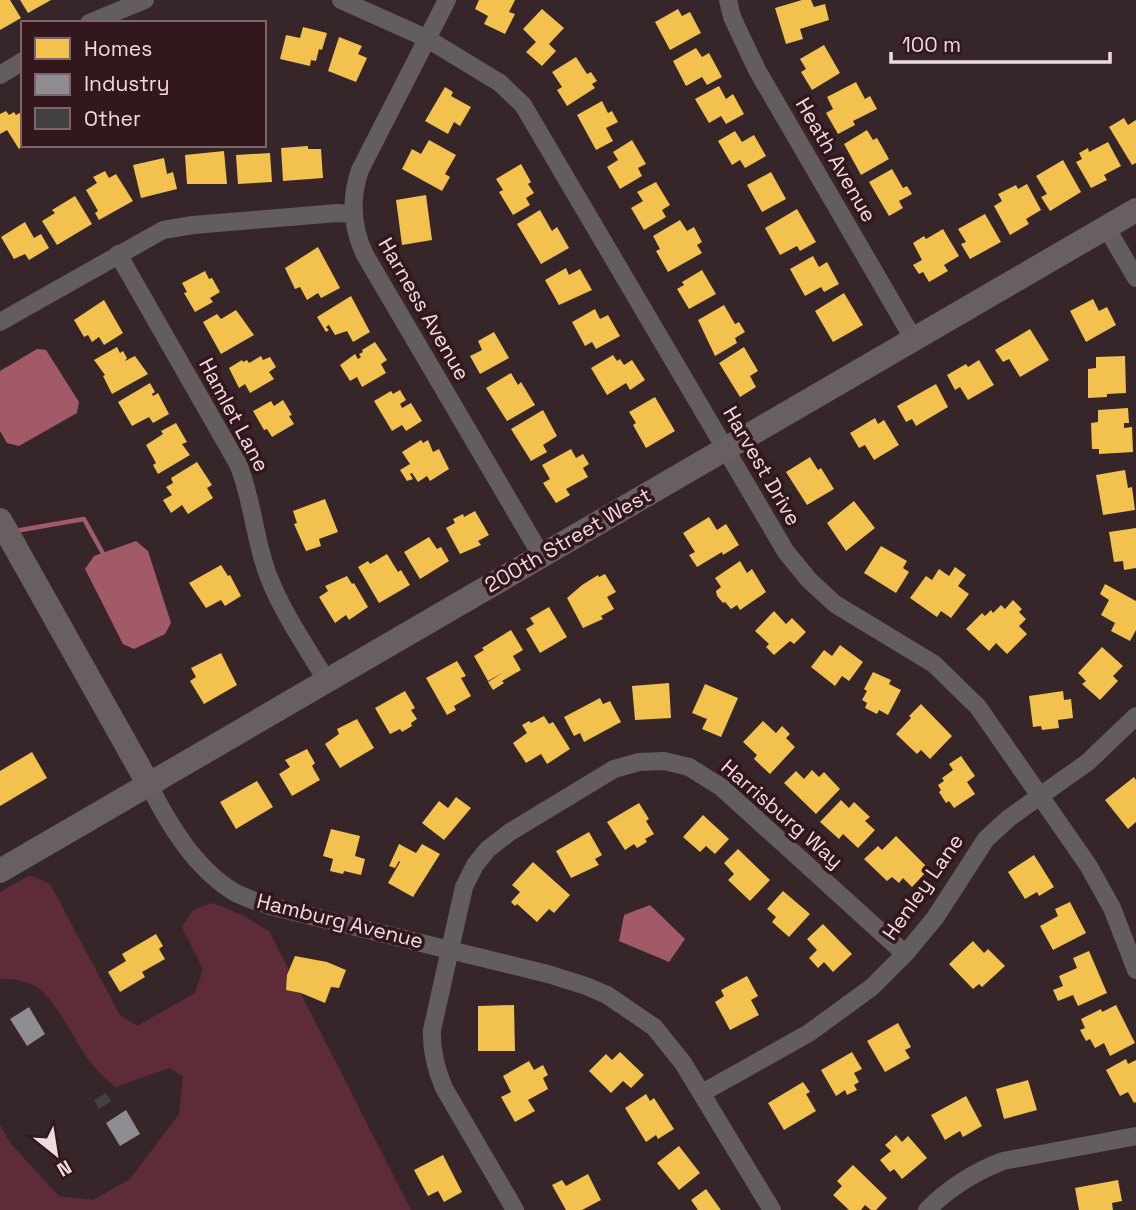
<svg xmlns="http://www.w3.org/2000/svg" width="1136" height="1210" font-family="'Space Grotesk',sans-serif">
<rect width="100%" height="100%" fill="#36262a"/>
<!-- green -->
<path fill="#5d2c38" d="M30 875 50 884 120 1015 137 1026 195 993 203 969 182 927 193 910 213 903 244 916 269 931 411 1210H0V1125L11 1144 59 1196 93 1200 130 1179 179 1114 183 1076 169 1068 116 1087C81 1063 70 1020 42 991 33 982 12 978 0 979V892Z"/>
<!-- water -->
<path fill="#a25a69" d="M37 349 46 350 79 402 77 413 19 446 7 443 0 431V371Z
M136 541 148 551 171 623 165 634 134 649 123 644 85 569 94 556Z
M650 905 685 939 669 962 619 941 624 915Z"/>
<!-- homes -->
<path fill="#f2c14e" d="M0 0H10L21 18 0 30Z
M20 0H51L28 13Z
M479 0H515L509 12 515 14 505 34 484 24 488 16 475 9Z
M802 0H811L814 7 825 4 829 20 800 29 803 39 786 44 775 8Z
M542 9 564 28 549 44 556 51 542 66 526 52 536 42 523 29Z
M678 9 682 16 690 12 701 33 670 50 655 22Z
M303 27 327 33 322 50 319 49 316 61 311 60 310 66 280 59 286 35 300 38Z
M339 37 362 46 358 54 367 58 356 82 328 71Z
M824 45 840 73 812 90 801 72 806 69 800 59Z
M696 48 702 57 709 53 722 77 707 85 702 77 686 86 673 61Z
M576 57 587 74 591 72 597 81 592 84 595 88 567 106 557 90 562 87 552 72Z
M856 82 865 99 870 96 877 109 853 121 855 125 838 134 826 113 833 109 827 97Z
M719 86 726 99 733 94 744 114 726 124 721 116 709 123 695 99Z
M445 87 453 92 451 96 471 107 460 126 454 122 448 134 425 121Z
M602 101 608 113 612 111 618 122 606 128 613 141 596 150 577 115Z
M6 111 9 115 14 112 16 115 23 111V146L19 149 7 130 0 134V114Z
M1124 118 1128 125 1136 120V163L1132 165 1109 127Z
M867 130 873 140 877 138 889 159 861 175 844 144Z
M735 131 742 142 754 135 766 156 745 168 740 160 732 165 718 141Z
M429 140 456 155 445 174 450 177 442 191 402 169 412 149 421 154Z
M632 140 646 164 638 168 642 176 620 189 607 167 618 160 613 152Z
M1108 142 1121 166 1104 175 1107 180 1091 188 1076 162 1082 159 1079 153 1088 148 1089 152Z
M308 146V149H321L323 178 283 181 281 148Z
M224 151 227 184H187L185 155Z
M270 153 272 182 238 184 236 155Z
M164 158 167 174 173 172 177 189 141 198 133 165Z
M1063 160 1081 192 1050 211 1041 197 1047 194 1036 176Z
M521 164 531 182 528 184 534 193 526 198 530 205 513 215 499 192 503 190 496 179Z
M892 169 903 188 907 186 912 194 899 201 903 208 889 216 869 182Z
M105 171 109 178 116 174 133 201 99 220 95 213 98 211 86 190 97 183 93 177Z
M771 172 786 199 762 212 747 185Z
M656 182 670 205 662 210 666 217 644 230 631 208 643 201 637 192Z
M1027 184 1041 210 1026 219 1029 224 1010 235 994 206 1002 201 998 194 1016 185 1018 189Z
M426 195 432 240 402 245 396 200Z
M75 196 92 224 57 245 42 221 55 213 52 210Z
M797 209 816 242 800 251 797 246 780 255 765 228Z
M540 210 552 231 557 227 569 248 541 264 517 224Z
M985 214 1001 242 970 259 961 244 966 242 958 229Z
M680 220 687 231 694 227 702 242 697 245 702 253 668 272 656 251 660 249 653 236Z
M25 222 34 238 41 234 49 248 29 260 25 254 14 259 1 237Z
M943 229 959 256 944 265 948 271 929 282 923 272 919 274 913 265 922 260 913 243 924 236 926 239Z
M318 247 340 288 321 298 318 293 307 300 300 287 295 289 285 268Z
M813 256 819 267 827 262 839 284 824 292 821 287 805 296 790 269Z
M566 268 569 275 580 269 592 290 559 305 545 280Z
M702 270 716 294 689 309 677 289 684 285 682 282Z
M205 271 209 279 212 278 220 292 210 298 213 302 195 312 184 293 187 292 182 283Z
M844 293 863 325 833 342 815 311Z
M351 296 370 332 353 342 347 331 335 335 329 325 326 327 329 330 326 332 317 317Z
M1093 299 1099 311 1107 307 1116 325 1086 342 1070 311Z
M104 300 123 333 104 345 99 337 92 342 88 335 84 337 74 320Z
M724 305 735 324 739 322 745 332 735 338 737 343 715 356 698 320Z
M595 309 600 319 608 315 620 336 596 349 592 342 585 346 572 322Z
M236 310 254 335 221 354 203 322 217 314 221 319Z
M1030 329 1049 360 1020 377 1009 359 1003 362 995 350Z
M494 332 509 358 480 374 470 356 482 350 478 341Z
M375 342 387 360 381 364 386 373 362 387 357 377 350 381 340 365 355 354 358 359 361 357 359 354 363 352 362 350Z
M117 347 120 353 123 351 127 358 125 361 135 356 148 374 112 394 103 376 105 375 94 360Z
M744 347 758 371 750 376 756 387 740 397 719 363Z
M613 355 617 361 620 359 624 365 632 360 645 380 630 390 626 383 607 395 591 368Z
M261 356 263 360 270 357 276 367 269 372 274 379 250 393 245 384 239 388 229 368 242 360 243 362 247 360 249 363Z
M1125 356 1126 393 1107 394V397L1088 398V369L1096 368V357Z
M979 360 994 385 968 400 960 387 955 390 947 375 966 364 968 367Z
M511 373 518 385 521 382 535 405 507 421 486 388Z
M150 383 155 392 152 394 153 396 158 393 169 414 153 423 149 417 132 426 118 402Z
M936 384 948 407 916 426 912 419 906 422 897 406Z
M400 390 406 400 400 404 402 408 411 403 422 421 406 431 402 425 392 431 374 401 391 391 393 394Z
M655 397 675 431 646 448 633 425 636 423 629 412Z
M283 400 292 415 289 416 294 424 272 437 267 429 264 430 253 411 271 401 274 406Z
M1128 408 1129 423H1124V428L1132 427 1133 452 1099 454V449H1092L1091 423 1098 422V410Z
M543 410 557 436 543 445 547 452 531 461 511 429Z
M875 418 878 424 884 420 899 445 874 460 865 445 859 448 850 433Z
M176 423 187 442 182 444 190 455 158 474 153 465 156 463 146 445 163 434 161 431Z
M421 440 423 443 428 440 433 452 439 449 449 469 430 481 427 476 418 482 412 473 410 474 413 479 407 481 400 470 410 464 402 452Z
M571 449 576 458 583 454 589 464 583 468 588 477 566 489 570 495 556 503 543 483 550 479 542 465Z
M810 457 818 470 821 468 834 489 807 505 786 472Z
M197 462 212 485 207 488 213 498 188 514 182 505 171 513 163 500 172 495 166 487 173 483 171 478Z
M1125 470 1128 488 1132 487 1135 510 1103 515 1096 475Z
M325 499 338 532 319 539 321 546 306 551 294 524 297 523 293 511Z
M854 501 875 528 846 551 827 523Z
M475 511 489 535 478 541 481 545 460 554 446 528 455 523 453 519 463 514 464 517Z
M709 517 717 530 726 524 739 545 723 555 722 552 697 567 689 555 695 552 683 533Z
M1136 528V568L1124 570 1123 561 1114 562 1109 532Z
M429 537 437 549 441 547 449 561 420 579 404 552Z
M881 546 907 561 903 568 909 572 896 593 864 573Z
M387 554 398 572 401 570 410 585 379 603 358 567 368 561 370 564Z
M740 561 747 573 752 569 766 592 740 610 737 605 731 609 725 602 723 603 717 596 716 591 721 587 715 578Z
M221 565 228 576 230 575 241 596 225 606 221 600 206 608 189 583Z
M955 567 966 575 958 586 969 594 951 618 941 611 937 617 910 598 926 576 932 580 939 569 949 576Z
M605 574 616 592 607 597 614 609 601 616 603 619 583 628 567 598 582 585 598 575 599 577Z
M347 576 352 584 354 583 368 607 349 620 346 615 335 623 319 597 328 591 325 586Z
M1105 584 1136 601V630L1130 641 1111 631 1115 623 1101 615 1109 600 1100 594Z
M1013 600 1022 609 1019 612 1026 619 1019 626 1027 634 1007 654 996 643 989 651 966 629 982 613 985 616 991 610 993 613 1001 605 1005 609Z
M549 607 567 637 540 653 526 629 534 624 530 618Z
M774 611 786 624 792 618 806 632 794 644 790 641 774 655 766 647 769 644 755 631Z
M511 630 523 650 513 656 521 670 502 681 504 683 493 690 488 682 504 672 488 681 474 656 484 650 482 648Z
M840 645 863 662 849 681 842 676 835 686 811 667 824 650 832 656Z
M1102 647 1123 666 1113 676 1118 681 1100 700 1082 684 1086 681 1078 673Z
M221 653 237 685 204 704 190 681 196 677 191 668Z
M457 661 466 676 461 678 471 696 454 706 456 710 447 715 426 678Z
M873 672 891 680 889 684 901 690 888 715 879 710 877 714 865 708 867 703 862 700 867 691 864 689Z
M669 683 671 718 635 720 632 686Z
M705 684 738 698 721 737 702 729 707 719 692 713Z
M405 691 415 708 411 710 417 719 411 723 412 726 402 732 400 729 390 734 375 708Z
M1063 691 1064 700 1071 699 1073 718 1058 720 1059 728 1042 730 1041 726 1033 727 1029 696Z
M600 698 603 704 610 701 621 722 584 742 580 733 574 736 564 717Z
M921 704 952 736 930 759 921 750 917 754 896 734 911 718 909 716Z
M544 716 549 724 553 722 570 749 547 764 541 754 526 763 513 743 527 733 522 725 529 721 531 723Z
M357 719 374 748 340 768 325 744 339 734 337 729Z
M763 721 776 733 782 726 790 734 786 738 795 747 770 774 754 759 757 755 743 742Z
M307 749 315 763 312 766 320 780 292 796 279 774 290 767 285 760Z
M32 752 47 778 0 806V771Z
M961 756 975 776 967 782 975 794 954 808 949 801 946 803 939 792 941 790 938 785 944 781 942 778 953 770 949 764Z
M812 770 819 777 824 772 840 789 816 814 784 783 796 771 804 779Z
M1134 777 1136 780V822L1128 829 1105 800Z
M257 781 273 807 236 829 220 802Z
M456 797 471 808 444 840 422 823 439 801 448 808Z
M841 800 849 808 854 802 870 817 865 821 875 830 858 848 843 834 839 839 820 822Z
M639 803 649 819 646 821 654 834 645 839 647 842 637 848 634 844 625 850 607 822Z
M703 815 729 839 715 854 706 846 700 852 683 837Z
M331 829 360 836 355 856 365 859 361 875 344 871 343 874 330 871 333 859 323 856Z
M589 832 602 855 595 859 599 865 571 878 556 851Z
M896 836 929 869 912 887 903 878 899 883 892 877 887 881 864 859 878 846 882 850Z
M399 844 416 853 422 844 440 854 413 897 388 883 400 862 399 861 395 868 389 866Z
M738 849 770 880 750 901 728 880 734 874 724 863Z
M1034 855 1054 887 1039 896 1037 892 1025 899 1008 872Z
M533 862 570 895 554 913 549 909 537 922 517 904 515 906 511 902 520 892 512 885Z
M783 891 810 914 789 937 772 922 776 917 767 909Z
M1070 902 1086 933 1053 950 1040 926 1058 916 1055 909Z
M823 924 852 954 833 972 824 962 818 968 809 958 817 950 807 939Z
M156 934 163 946 159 949 165 959 142 972 145 977 120 992 108 972 126 961 122 954Z
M973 941 984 953 988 949 1005 966 982 987 979 984 973 989 949 964Z
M1089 951 1107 993 1078 1006 1073 995 1058 1001 1053 990 1063 986 1059 976 1077 968 1073 958Z
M295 956 327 962 346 970 339 988 331 987 325 1003 301 993 286 990 287 975Z
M747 976 758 996 751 1000 759 1015 730 1030 715 1002 724 996 721 990Z
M514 1005 515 1051H478V1006Z
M1116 1005 1135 1043 1110 1056 1104 1043 1095 1048 1090 1039 1086 1041 1080 1030 1085 1028 1081 1019 1101 1009 1102 1012Z
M898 1023 911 1047 905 1050 910 1058 885 1072 867 1041Z
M620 1052 644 1075 631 1088 623 1081 611 1093 589 1071 606 1054 612 1060Z
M852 1052 862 1069 854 1073 859 1082 854 1085 857 1090 847 1095 845 1090 836 1096 821 1070Z
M1126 1059 1128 1064 1136 1060V1102L1134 1103 1128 1092 1120 1096 1106 1070Z
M529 1061 534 1070 543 1065 548 1075 543 1078 548 1089 528 1100 535 1111 515 1122 501 1097 511 1092 503 1076Z
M1028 1080 1037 1110 1004 1119 996 1089Z
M803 1082 810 1092 806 1094 816 1111 784 1130 768 1103Z
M646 1094 650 1101 654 1098 674 1129 658 1139 656 1135 646 1142 625 1108Z
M966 1096 982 1126 963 1137 960 1131 945 1140 931 1115Z
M896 1135 902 1142 908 1136 927 1158 902 1179 894 1169 890 1172 880 1160 891 1151 885 1145Z
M679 1146 700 1173 679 1190 657 1163Z
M443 1155 462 1192 444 1202 438 1191 428 1196 414 1170Z
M853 1165 887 1198 876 1210H871L865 1205 861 1210H849L833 1195 842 1186 837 1181Z
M588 1174 601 1200 582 1210H566L552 1185 562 1180 566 1186Z
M1118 1180 1122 1201 1112 1203 1113 1210H1079L1075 1188Z
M706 1189 721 1210H698L691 1200Z"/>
<!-- industry -->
<path fill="#8d8d92" d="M29 1007 45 1034 27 1046 10 1019Z
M126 1110 140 1134 120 1146 106 1123Z"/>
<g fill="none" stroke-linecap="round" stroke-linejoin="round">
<!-- stream -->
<path stroke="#a25a69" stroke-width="4.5" d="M15 531 84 519 105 557"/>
</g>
<!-- building -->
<path fill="#414043" d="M106 1093 111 1101 99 1109 94 1100Z"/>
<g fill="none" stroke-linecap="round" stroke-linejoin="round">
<!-- street -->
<path stroke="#635d5e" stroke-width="18" d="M341 0 426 38 500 83 523 105 786 552 809 580 835 604 934 664 978 707 1088 865 1112 908 1136 970
M447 0 360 170C350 199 352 228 365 255L541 555
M728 0 732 17 757 70 914 340
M89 23 145 0
M0 75 23 61
M1106 227 1136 278
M118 254 238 464C253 500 254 538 268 575 282 612 306 646 326 680
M0 322 163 230 193 225 337 213 353 214
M149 785C169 825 195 868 234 892 245 898 258 902 270 906L548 974 586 986 607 995 654 1027 683 1063 772 1210
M702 1093 809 1033 872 987 905 954 935 918 986 839 1009 818 1088 762 1136 716
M515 1210 444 1088C436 1069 431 1051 432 1030L464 887 475 865 488 849 510 832 614 769 639 762 664 761 689 767 721 787 905 954
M927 1210C949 1188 974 1172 1003 1161L1136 1136"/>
<!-- secondary -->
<path stroke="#675f60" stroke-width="24" d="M0 520 149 785
M0 871 1136 210"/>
</g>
<g text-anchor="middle" stroke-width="7" stroke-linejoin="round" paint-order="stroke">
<!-- street labels -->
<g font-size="21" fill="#efdbde" stroke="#32171c">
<text transform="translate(836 160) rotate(60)" y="7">Heath Avenue</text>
<text transform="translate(424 309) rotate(60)" y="7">Harness Avenue</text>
<text transform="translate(234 415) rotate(62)" y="7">Hamlet Lane</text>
<text transform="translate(762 466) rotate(60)" y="7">Harvest Drive</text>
<text transform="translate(568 540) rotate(-30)" y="7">200th Street West</text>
<text transform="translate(782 814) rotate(41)" y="7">Harrisburg Way</text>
<text transform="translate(923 887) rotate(-55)" y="7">Henley Lane</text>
<text transform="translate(340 921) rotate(14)" y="7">Hamburg Avenue</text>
</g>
</g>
<!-- legend -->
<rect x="21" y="21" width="245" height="126" fill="#32171c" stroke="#7e656a" stroke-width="2"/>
<rect x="35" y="38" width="35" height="21" fill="#f2c14e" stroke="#7e656a" stroke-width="2"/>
<text x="84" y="56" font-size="21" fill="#efdbde">Homes</text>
<rect x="35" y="74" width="35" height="21" fill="#8d8d92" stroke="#7e656a" stroke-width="2"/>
<text x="84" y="91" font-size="21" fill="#efdbde">Industry</text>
<rect x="35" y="108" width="35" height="21" fill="#414043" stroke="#7e656a" stroke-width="2"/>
<text x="84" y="126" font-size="21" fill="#efdbde">Other</text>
<!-- north arrow -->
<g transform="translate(56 1154) rotate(150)" stroke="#32171c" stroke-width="5" paint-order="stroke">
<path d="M0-5L12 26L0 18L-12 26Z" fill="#efdbde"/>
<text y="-10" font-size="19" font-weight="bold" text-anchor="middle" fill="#efdbde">N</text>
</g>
<!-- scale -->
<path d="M891 52v10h219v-10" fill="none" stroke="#efdbde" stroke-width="3.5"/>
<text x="902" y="52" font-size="21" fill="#efdbde" stroke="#32171c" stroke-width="5" paint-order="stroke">100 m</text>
</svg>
